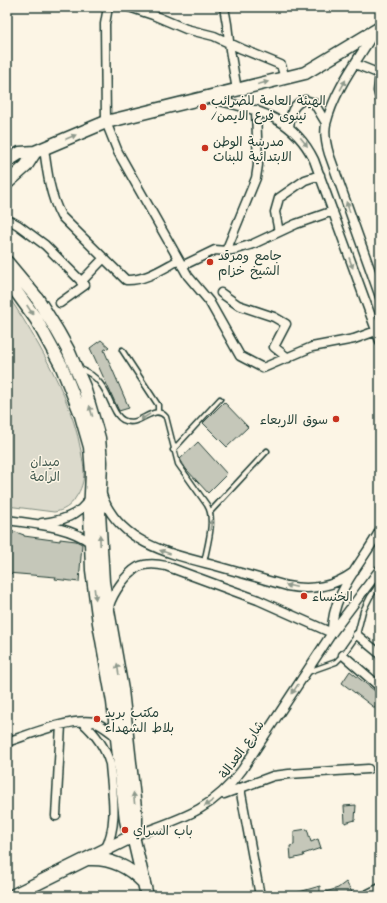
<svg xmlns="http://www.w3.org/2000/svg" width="387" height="903" font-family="'Architects Daughter','Playpen Sans Arabic',sans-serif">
<rect width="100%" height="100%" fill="#fcf5e5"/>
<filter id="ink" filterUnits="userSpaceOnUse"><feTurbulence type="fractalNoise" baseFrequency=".025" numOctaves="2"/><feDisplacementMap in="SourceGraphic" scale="8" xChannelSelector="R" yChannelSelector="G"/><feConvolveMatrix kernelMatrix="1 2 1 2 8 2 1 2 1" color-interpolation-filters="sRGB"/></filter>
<g filter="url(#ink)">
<!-- green -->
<path fill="#dcdacc" stroke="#7e8c80" d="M7 295C19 311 28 327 38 344 57 378 74 413 81 451 82 458 84 465 84 472 84 481 81 490 76 497 71 506 63 511 54 512L7 506Z"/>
<!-- building -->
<path fill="#c5c7b9" stroke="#1f3d34" d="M101 340 109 347 104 350 129 408 119 411 90 348Z
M224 402 248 427 227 447 203 423Z
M198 442 227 474 208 493 186 469 180 459Z
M13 531 24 535V536L60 541V539L76 541 82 544 79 582 55 579 56 577 7 573V533L13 534Z
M350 671 380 695V712L342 683Z
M356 805 355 820 345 823 344 806Z
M307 829 311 842 318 839 321 848 303 854 304 856 291 859 290 846 294 845V831Z
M346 882 352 892 346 896H293L292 894 320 886V894L338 888Z"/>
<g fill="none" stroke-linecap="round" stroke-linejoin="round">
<defs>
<path id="lane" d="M122 350 158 405V412
M80 369C98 375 105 389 112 405 115 411 117 417 123 420 140 429 153 402 166 417L178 464 207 505C216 519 207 546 204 563
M173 450 220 399
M211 511 267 451
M308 672 336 662 343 655 357 635 363 611 370 597 380 583"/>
<path id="street" d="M108 7 105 24 106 122 118 152 188 276 209 301 240 356 263 368 312 347 354 339 376 331
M129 7 153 15 186 29 214 36 242 49 281 65 285 78
M224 7 227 24 230 50 237 90
M374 33C357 61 334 91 326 124 324 134 326 144 329 154L380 297
M355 64 380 74
M380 72 378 91 380 99
M208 98C253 110 291 113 314 160L380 341
M289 127C291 115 291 104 305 100L314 103 326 123
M44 148C47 171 50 196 61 216L126 280C145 281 162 269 179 260
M7 219 18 225 45 245 85 285 60 303
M279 232 275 212 279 198 305 180 320 175
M226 251 256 178 258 165 256 110
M182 266 215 250 226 251 237 249 253 244 296 224 333 211
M81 282 104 258
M221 293 238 305 274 317 286 324 274 347 288 358
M102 495C119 543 170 554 213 565 238 572 262 579 287 586 312 591 333 587 354 572
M7 520C34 524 69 526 91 543
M42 523C61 521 79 516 90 498
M109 606C113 593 126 574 138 567 147 563 157 564 166 566L258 600 332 633
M332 633C331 593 362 564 380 530
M357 635 380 654
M343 655 380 687
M82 722C96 734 105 747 110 764 112 793 119 823 105 850
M7 742C28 735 73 717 94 722 103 725 110 732 117 737
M240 788 260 896
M224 794 273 776 289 774 368 769
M56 816 61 725
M133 836C179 819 211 812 242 770L332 633 380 569
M364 896 380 888"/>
<path id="secondary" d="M7 161 20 153 35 152 106 122 305 73 380 28
M7 183 26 166 35 152
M7 262 37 298 58 332 68 350 84 387 99 438 101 462 99 512 103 582 122 690 136 817V827L133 836 12 896
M7 279 36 319 61 365 80 412 90 447 92 473 90 513 92 570 99 623 113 702 126 820 128 829 133 836 147 896
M89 859C110 858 129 867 143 882"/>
</defs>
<!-- lane casing -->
<use href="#lane" stroke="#1f3d34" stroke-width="7"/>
<!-- street casing -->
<use href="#street" stroke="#1f3d34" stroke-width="11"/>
<!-- secondary casing -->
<use href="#secondary" stroke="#1f3d34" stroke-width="15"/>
<!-- lane -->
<use href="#lane" stroke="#fcf5e5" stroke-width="4"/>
<!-- street -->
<use href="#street" stroke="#fcf5e5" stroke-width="8"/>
<!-- secondary -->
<use href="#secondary" stroke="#fcf5e5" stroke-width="12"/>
</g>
<!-- one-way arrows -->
<defs><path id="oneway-solid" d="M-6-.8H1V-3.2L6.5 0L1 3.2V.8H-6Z"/></defs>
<g fill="#8e998c">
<use href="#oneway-solid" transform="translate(263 83) rotate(-14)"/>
<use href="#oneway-solid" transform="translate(343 85) rotate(-62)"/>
<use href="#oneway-solid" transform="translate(71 137) rotate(-23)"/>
<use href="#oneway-solid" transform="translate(304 142) rotate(52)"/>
<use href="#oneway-solid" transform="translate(348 207) rotate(-109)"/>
<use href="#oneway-solid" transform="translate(351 263) rotate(70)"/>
<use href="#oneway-solid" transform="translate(30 310) rotate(57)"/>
<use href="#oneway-solid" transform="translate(91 411) rotate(-106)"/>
<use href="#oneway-solid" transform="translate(145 417) rotate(149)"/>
<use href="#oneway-solid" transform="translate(211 525) rotate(-82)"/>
<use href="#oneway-solid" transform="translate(100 540) rotate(-92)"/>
<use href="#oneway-solid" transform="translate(165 552) rotate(-161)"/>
<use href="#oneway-solid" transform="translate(291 586) rotate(-168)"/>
<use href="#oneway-solid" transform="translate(95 594) rotate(83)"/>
<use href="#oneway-solid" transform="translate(118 669) rotate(-99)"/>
<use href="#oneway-solid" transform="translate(295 689) rotate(123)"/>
<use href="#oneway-solid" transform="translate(134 798) rotate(-96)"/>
<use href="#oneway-solid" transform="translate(209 803) rotate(145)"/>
</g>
</g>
<!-- markers -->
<g fill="#c8321e" stroke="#fcf5e5" stroke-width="1.5">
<circle cx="203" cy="107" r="4"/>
<circle cx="205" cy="148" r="4"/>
<circle cx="210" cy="262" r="4"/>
<circle cx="336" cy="419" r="4"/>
<circle cx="304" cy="596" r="4"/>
<circle cx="97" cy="719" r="4"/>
<circle cx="125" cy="830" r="4"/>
</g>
<g text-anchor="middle" stroke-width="3" stroke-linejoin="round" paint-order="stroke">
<!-- poi labels -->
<g font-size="13" fill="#1f3d34" stroke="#fcf5e5" text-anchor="start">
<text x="211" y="105">الهيئة العامة للضرائب<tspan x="211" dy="15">/نينوى فرع الايمن</tspan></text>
<text x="213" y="146">مدرسة الوطن<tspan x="213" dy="15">الابتدائية للبنات</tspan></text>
<text x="218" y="260">جامع ومرقد<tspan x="218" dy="15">الشيخ خزام</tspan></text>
<text x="328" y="424" text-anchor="end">سوق الاربعاء</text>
<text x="312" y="601">الخنساء</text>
<text x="105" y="717">مكتب بريد<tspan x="105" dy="15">بلاط الشهداء</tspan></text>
<text x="133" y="835">باب السراي</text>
</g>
<!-- park labels -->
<g font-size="13" fill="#455c52" stroke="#fcf5e5">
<text x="45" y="466">ميدان<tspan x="45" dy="15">الرامة</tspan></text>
</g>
<!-- street labels -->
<g font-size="13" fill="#1f3d34" stroke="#fcf5e5">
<text transform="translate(241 749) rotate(-55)" y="5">شارع العدالة</text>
</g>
</g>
<!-- margin -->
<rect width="387" height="903" fill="none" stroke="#fcf5e5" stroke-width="24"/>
<rect x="12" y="12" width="363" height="879" fill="none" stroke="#1f3d34" stroke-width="1.5" filter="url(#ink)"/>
</svg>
